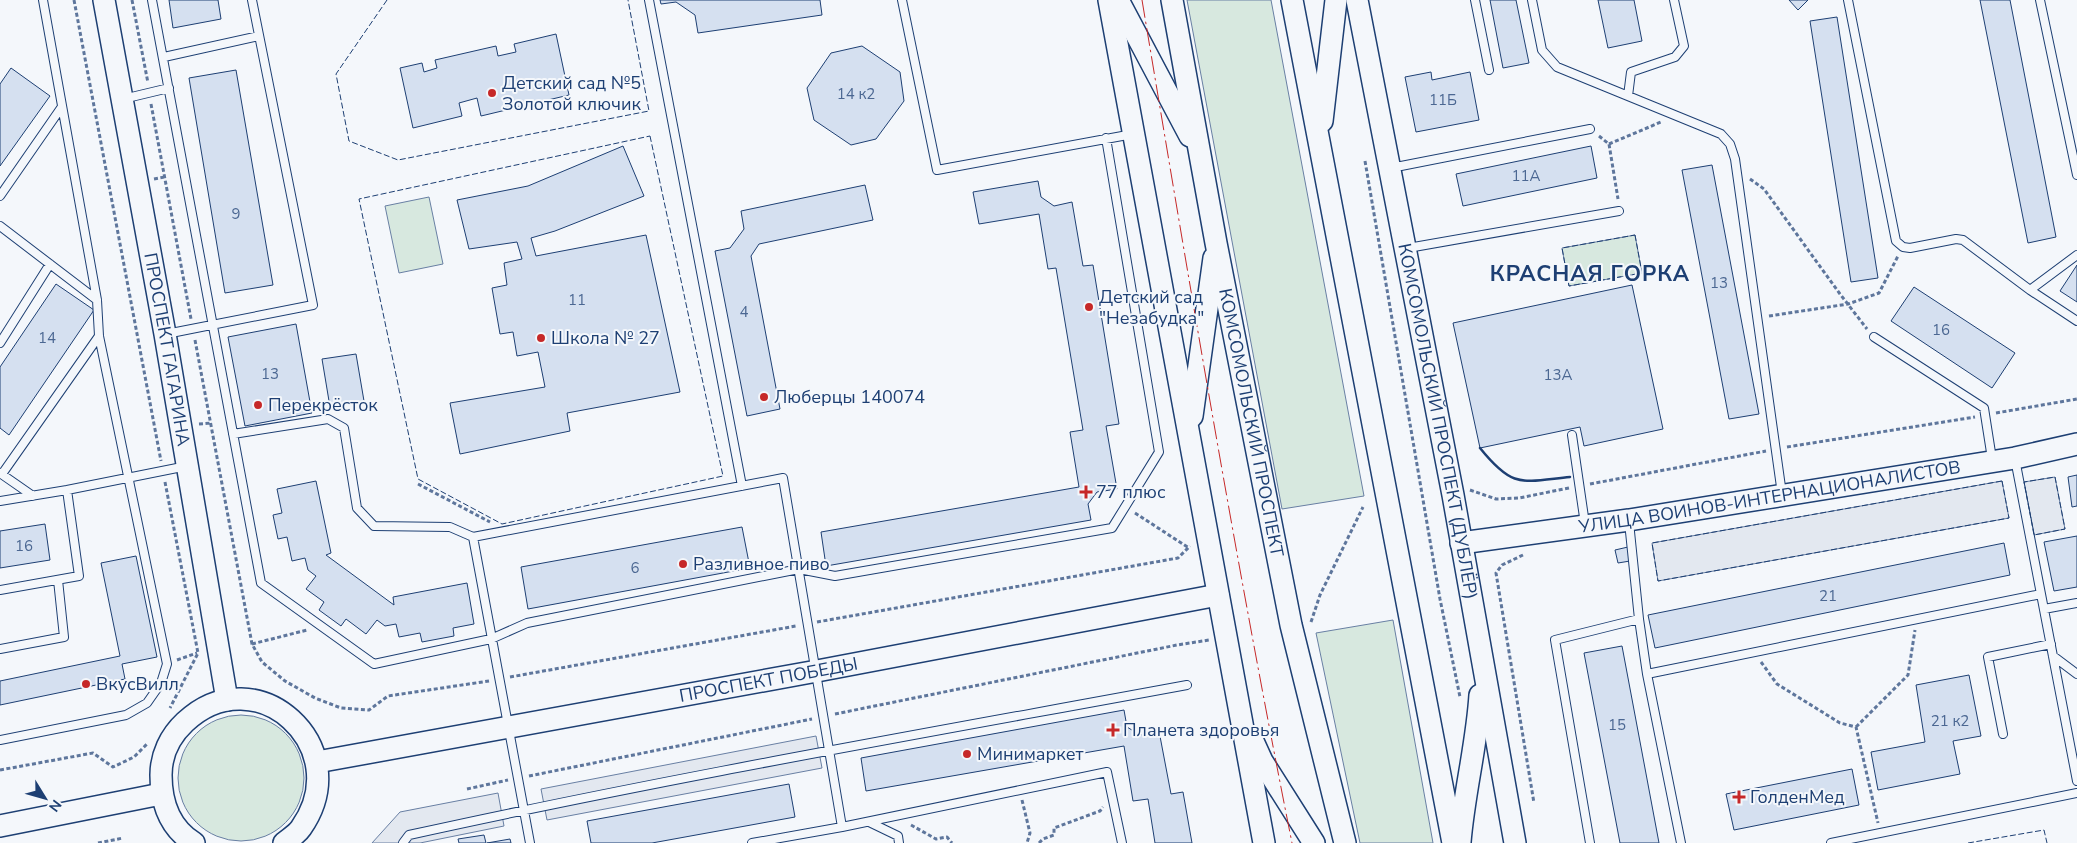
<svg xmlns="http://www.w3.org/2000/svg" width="2077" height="843" font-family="'Nunito Sans',sans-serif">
<rect width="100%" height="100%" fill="#f4f7fb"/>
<!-- green -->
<path fill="#d7e8df" stroke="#687fa3" d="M1187 0H1271L1364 496 1282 509Z
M429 197 443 264 399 273 385 206Z
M1635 235 1642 273 1569 286 1562 248Z
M1393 620 1433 843H1360L1316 633Z
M178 778a63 63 0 1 1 126 0a63 63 0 1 1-126 0Z"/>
<!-- parking -->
<path fill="#e3e8f0" stroke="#687fa3" d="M2055 477 2065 529 2034 535 2024 482Z
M2002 481 2009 518 1658 581 1652 543Z
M816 736 822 768 547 820 541 789Z
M498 793 504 826 420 843H372L400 812Z"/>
<!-- building -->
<path fill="#d5e0f0" stroke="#1d3f73" d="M169 0H218L221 19 173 28Z
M660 0H820L822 15 698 33 695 15 676 2 661 4Z
M1490 0H1516L1529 63 1503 68Z
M1598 0H1634L1642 41 1608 48Z
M1789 0H1808L1798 10Z
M1980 0H2010L2056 237 2028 243Z
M1837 17 1878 278 1851 282 1810 21Z
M556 34 569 95 481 116 477 98 459 103 462 116 413 128 400 68 422 63 424 72 437 68 435 60 496 46 498 56 516 52 514 44Z
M862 46 900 72 904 101 876 139 851 145 814 120 807 88 831 53Z
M11 68 50 96 0 166V84Z
M236 70 273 285 225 293 189 78Z
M1431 72 1432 80 1470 72 1479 120 1416 132 1405 77Z
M623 146 644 196 555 231 531 238 536 256 646 235 680 392 567 413 570 431 460 454 450 403 545 387 538 352 517 356 513 332 500 334 492 288 507 285 504 263 522 259 517 242 469 249 457 200 528 186Z
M1591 146 1597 178 1463 206 1456 174Z
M1712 165 1759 414 1729 419 1682 170Z
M1038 181 1041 197 1054 206 1072 202 1083 266 1093 265 1119 424 1106 426 1117 489 1097 492 1088 504 1091 520 826 566 821 532 1079 487 1070 432 1083 430 1056 268 1048 269 1039 214 979 224 973 192Z
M865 185 873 220 759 244 751 256 780 409 747 416 715 251 730 248 744 229 741 211Z
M2077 265V302L2060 291Z
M56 284 94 310 9 435 0 428V367Z
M1632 285 1663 429 1584 446 1580 427 1480 448 1453 323Z
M1914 287 2015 353 1992 388 1891 321Z
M296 324 312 413 245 426 228 337Z
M356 354 364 401 330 407 322 359Z
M2077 475V506L2072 507 2068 477Z
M316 481 331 553 326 555 394 605 393 597 467 583 474 624 453 628 454 636 422 642 420 633 399 637 396 624 385 626 377 620 366 634 346 619 341 626 319 610 324 602 306 589 316 576 308 570 305 558 292 561 287 537 278 539 273 515 282 513 277 489Z
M45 524 50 560 0 568V531Z
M742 527 750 568 528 609 521 567Z
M2077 536V587L2054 591 2044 542Z
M2004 543 2010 575 1655 648 1648 615Z
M1628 547 1630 561 1618 563 1615 550Z
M136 556 157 657 122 664 125 679 0 705V681L120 656 101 563Z
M1622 646 1641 747 1659 843H1620L1584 653Z
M1969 675 1981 736 1953 741 1960 774 1878 790 1871 752 1925 742 1916 685Z
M1124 710 1127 727 1140 735 1159 731 1171 794 1183 792 1192 843H1155L1148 799 1133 801 1124 746 866 791 861 758Z
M1852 769 1859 805 1734 830 1726 794Z
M789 784 795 817 652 843H591L587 821Z
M484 835 486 843H459L458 839Z
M510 839 511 843H487Z"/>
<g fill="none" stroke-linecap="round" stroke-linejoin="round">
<defs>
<path id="lane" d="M152 0 261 583 374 664 491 639 527 623 799 569 835 576 1112 528 1159 452 1106 138
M649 0 742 486
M902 0 937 170 1133 134
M1475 0 1489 70
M1532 0 1542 50 1557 67 1721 134 1730 144 1735 159 1782 494
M1848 0 1896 241 1903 247 1910 248 1956 239 1963 240 2030 290 2077 255
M2040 0 2077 175
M164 57 259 36
M1628 96 1631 72 1675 57 1684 46 1674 0
M123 99 169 88
M1392 166H1401L1590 129
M0 196 61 108
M0 226 97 300
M1408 248 1619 211
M2030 290 2077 321
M166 334 313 305 252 0
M1874 337 1984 408 1992 459
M0 343 50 264
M233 434 328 419 344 428 357 508 374 526 450 527 473 537
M1572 435 1585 524
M2015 459 2077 781
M0 473 33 496
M2 474 99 336
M67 490 187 466
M0 501 67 490 79 576 0 590
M2044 609 2077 603
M1639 619 1647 674 1681 843
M0 649 64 637 58 580
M2053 656 2077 674
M1647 674 2041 594
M2003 734 1988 657 2051 644
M0 740 126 715 147 703 161 683 167 664 99 336 97 300 43 0
M869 822 898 836 899 843
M842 827 1107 772 1122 843
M403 843 409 835C667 778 927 733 1187 685
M530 843 473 537 783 478 842 827 752 843
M1590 843 1555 640 1639 619 1629 522
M1831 843 2077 793"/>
<g id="secondary">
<path id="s1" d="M104 0 165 334 227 700"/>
<path d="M1109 0 1264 843"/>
<path d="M1118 0 1190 136"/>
<path id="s2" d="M1172 0 1216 243 1291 625 1345 843"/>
<path d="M1292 0 1453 843"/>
<path id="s3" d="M1357 0 1453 495 1515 843"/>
<path d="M1322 121 1336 0"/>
<path d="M1192 416 1214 258"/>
<path id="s4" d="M1461 543 1629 520 2015 458 2077 444"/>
<path d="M1252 739 1262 761 1314 843"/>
<path id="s5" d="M317 762 817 671 1218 595"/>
<path d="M0 826 161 794"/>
<path d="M1460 842C1464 793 1477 744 1480 695"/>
<path d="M194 843C170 828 161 803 161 775 161 755 170 736 185 722 256 655 358 747 301 828 297 834 290 838 284 843"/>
</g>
</defs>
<!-- lane casing -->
<use href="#lane" stroke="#1d3f73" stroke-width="10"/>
<!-- secondary casing -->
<use href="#secondary" stroke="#1d3f73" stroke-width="24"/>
<!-- path -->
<path stroke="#5e769c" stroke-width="3" stroke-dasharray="4 2.5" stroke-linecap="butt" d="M74 0 161 461
M132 0 148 83
M151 104 191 319
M1599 136 1609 144 1618 199
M1609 144 1661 122
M1365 161 1440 599 1460 697
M154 179 165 177
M1750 179 1764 189 1840 294 1867 329
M1769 316 1848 304 1879 293 1898 256
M195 340 252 644 262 662 285 681 315 698 341 708 369 710 388 696 489 681
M1996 413 2077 399
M199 424 211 423
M1787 447 1975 417
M165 482 198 653 170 708
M418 484 490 522
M1590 484 1766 451
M1470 490 1496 499 1519 498 1569 488
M1135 513 1189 548
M1523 555 1502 565 1496 573 1534 803
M817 622 1178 558 1190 546
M1311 622 1320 595 1363 507
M252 644 307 630
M177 660 197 653
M1761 662 1777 684 1840 723 1856 727 1878 823
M510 677 796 626
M835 714 1177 645 1209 640
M1856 727 1908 675 1915 630
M0 770 93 753 113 767 134 757 148 743
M529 776 812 719
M467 789 508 780
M1022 800 1030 833 1027 843
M911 825 936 839 947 837 952 843
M98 843 123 838
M1039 843 1043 839 1054 835V828L1100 811 1103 807"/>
<!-- lane -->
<use href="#lane" stroke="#f4f7fb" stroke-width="8"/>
<!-- secondary -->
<use href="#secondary" stroke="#f4f7fb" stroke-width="21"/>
<!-- fence -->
<path stroke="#1d3f73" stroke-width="1" stroke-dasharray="6 2.5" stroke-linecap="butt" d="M387 0 336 74 349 141 398 160 649 111 628 0
M650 136 723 476 502 524 418 479 359 199Z
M1635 235 1642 273 1569 286 1562 248Z
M2055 477 2065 529 2034 535 2024 482Z
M2002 481 2009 518 1658 581 1652 543Z
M1968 843 2044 830 2047 843"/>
<!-- wall -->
<path stroke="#1d3f73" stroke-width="2.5" d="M1480 448C1513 489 1521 482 1570 477"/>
<!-- power -->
<path stroke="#c62828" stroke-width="1" stroke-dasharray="18 4 2.5 4" stroke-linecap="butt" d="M1142 0C1189 281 1236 563 1292 843"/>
</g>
<!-- markers -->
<g fill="#c62828" stroke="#f4f7fb" stroke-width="2">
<circle cx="492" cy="93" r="5"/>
<circle cx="1089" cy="307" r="5"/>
<circle cx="541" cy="338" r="5"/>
<circle cx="764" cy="397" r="5"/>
<circle cx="258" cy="405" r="5"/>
<path d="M1083.5 484.5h5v5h5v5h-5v5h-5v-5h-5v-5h5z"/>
<circle cx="683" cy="564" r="5"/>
<circle cx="86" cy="684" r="5"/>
<path d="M1110.5 722.5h5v5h5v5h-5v5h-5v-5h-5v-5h5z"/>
<circle cx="967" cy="754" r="5"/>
<path d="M1736.5 789.5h5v5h5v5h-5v5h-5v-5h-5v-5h5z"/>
</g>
<g text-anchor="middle" stroke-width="4" stroke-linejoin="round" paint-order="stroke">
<!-- number labels -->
<g font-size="15" fill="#4b6792">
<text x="856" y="99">14 к2</text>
<text x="1443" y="105">11Б</text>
<text x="1526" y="181">11А</text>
<text x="236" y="219">9</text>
<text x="1719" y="288">13</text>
<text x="577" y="305">11</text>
<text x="744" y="317">4</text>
<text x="1941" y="335">16</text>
<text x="47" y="343">14</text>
<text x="270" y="379">13</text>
<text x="1558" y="380">13А</text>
<text x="24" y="551">16</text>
<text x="635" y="573">6</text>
<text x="1828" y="601">21</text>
<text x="1950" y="726">21 к2</text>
<text x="1617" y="730">15</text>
</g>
<!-- poi labels -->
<g font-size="18" fill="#1d3f73" stroke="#f4f7fb" text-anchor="start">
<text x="502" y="89">Детский сад №5<tspan x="502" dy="21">Золотой ключик</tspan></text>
<text x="1099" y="303">Детский сад<tspan x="1099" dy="21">"Незабудка"</tspan></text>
<text x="551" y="344">Школа № 27</text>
<text x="774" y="403">Люберцы 140074</text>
<text x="268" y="411">Перекрёсток</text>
<text x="1096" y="498">77 плюс</text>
<text x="693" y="570">Разливное пиво</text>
<text x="96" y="690">ВкусВилл</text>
<text x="1123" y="736">Планета здоровья</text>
<text x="977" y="760">Минимаркет</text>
<text x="1750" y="803">ГолденМед</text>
</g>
<!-- street labels -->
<g font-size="18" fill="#1d3f73" stroke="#f4f7fb">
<text dy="6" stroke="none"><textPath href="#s1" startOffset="355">ПРОСПЕКТ ГАГАРИНА</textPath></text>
<text dy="6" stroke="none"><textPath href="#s3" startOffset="429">КОМСОМОЛЬСКИЙ ПРОСПЕКТ (ДУБЛЁР)</textPath></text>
<text dy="6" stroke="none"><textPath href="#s2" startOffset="430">КОМСОМОЛЬСКИЙ ПРОСПЕКТ</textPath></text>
<text dy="6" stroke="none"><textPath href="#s4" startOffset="312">УЛИЦА ВОИНОВ-ИНТЕРНАЦИОНАЛИСТОВ</textPath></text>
<text dy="6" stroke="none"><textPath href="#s5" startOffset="459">ПРОСПЕКТ ПОБЕДЫ</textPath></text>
</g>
<!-- district labels -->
<g font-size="22" font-weight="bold" letter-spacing="1" fill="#1d3f73" stroke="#f4f7fb">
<text x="1590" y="281">КРАСНАЯ ГОРКА</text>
</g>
</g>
<!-- north arrow -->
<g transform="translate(45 798) rotate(127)" stroke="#f4f7fb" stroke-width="4" paint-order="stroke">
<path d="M0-4L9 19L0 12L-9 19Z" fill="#1d3f73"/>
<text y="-8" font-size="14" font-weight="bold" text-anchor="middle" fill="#1d3f73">N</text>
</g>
</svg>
